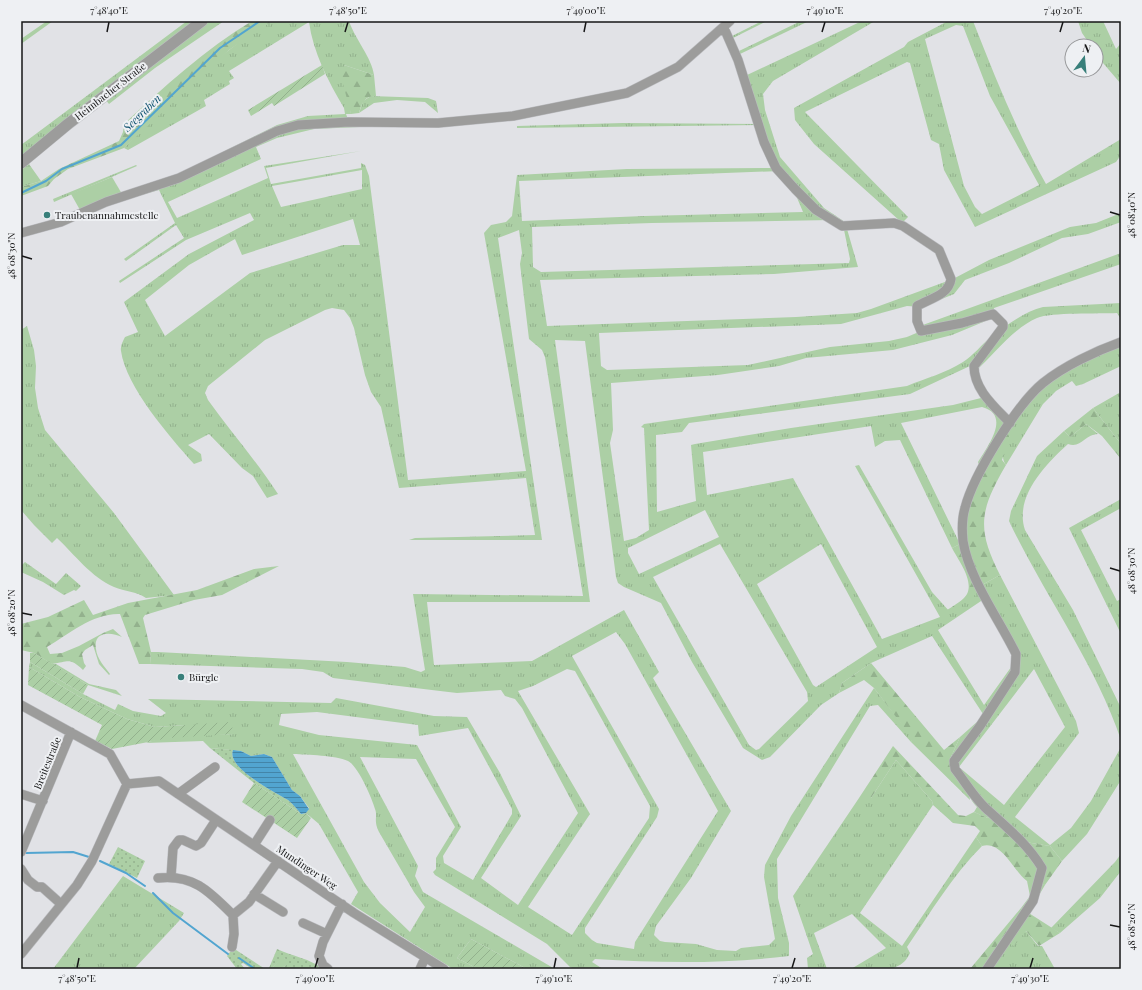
<svg xmlns="http://www.w3.org/2000/svg" width="1142" height="990" font-family="'Playfair Display',serif">
<defs>
<pattern id="grass-tufts" width="24" height="20" patternUnits="userSpaceOnUse"><rect width="24" height="20" fill="#accfa5"/><path d="M3 7l-1-3M5 7V3M7 7l1-3M15 17l-1-3M17 17v-4M19 17l1-3" fill="none" stroke="#93b18d"/></pattern>
<pattern id="forest-firs" width="22" height="20" patternUnits="userSpaceOnUse"><rect width="22" height="20" fill="#accfa5"/><path d="M5 1l3.5 6h-7zM16 11l3.5 6h-7z" fill="#93b18d"/></pattern>
<pattern id="park-dots" width="8" height="8" patternUnits="userSpaceOnUse"><rect width="8" height="8" fill="#accfa5"/><path d="M2 2h.1M6 6h.1" fill="none" stroke="#93b18d" stroke-width="1.8" stroke-linecap="round"/></pattern>
<pattern id="garden-furrows" width="10" height="10" patternUnits="userSpaceOnUse"><rect width="10" height="10" fill="#accfa5"/><path d="M-1 1l2-2M0 10L10 0M9 11l2-2" fill="none" stroke="#93b18d"/></pattern>
<pattern id="water-rules" width="6" height="5" patternUnits="userSpaceOnUse"><rect width="6" height="5" fill="#52a5d0"/><path d="M0 2.5h6" fill="none" stroke="#4385a8"/></pattern>
</defs>
<rect width="100%" height="100%" fill="#e1e2e6"/>
<!-- grass -->
<path fill="url(#grass-tufts)" fill-rule="evenodd" d="M47 21H53L21 44V39Z
M187 21H224L155 68 109 104 101 94 21 157V145Z
M272 21H349C355 39 372 58 374 75L344 65 351 114H346L349 122H359L360 127 314 129 277 138 256 147 261 159 168 202 177 218 268 178 264 166 361 151 266 168 271 184 361 168V163L365 165 369 176 408 480 526 471 484 233 491 225 506 222 512 216 517 175 627 169 777 168 760 125 517 128V126L623 123 759 124 747 75 862 21H875L773 81 763 94 765 110 780 157 824 208 845 222 858 267 774 274 540 280 547 326 796 317 857 313 871 309 953 279 989 260 1070 227 1096 223 1121 213V222L1088 234 1062 238 1009 263 965 280 954 294 922 307 907 306 841 324 599 333 601 366 607 370 748 365 830 347 889 341 907 337 921 331 920 326 1121 253V264L994 308 993 314 988 320 952 335 893 350 806 358 779 366 718 375 611 383 613 430 610 443 624 541 636 538 649 530 644 428 641 427 644 424 907 386C926 378 946 373 963 362 974 355 981 345 991 337 1006 326 1025 311 1043 307L1121 303V319L1117 313C1099 314 1051 312 1037 318 1015 327 993 355 976 371L970 366 910 394 689 423 682 432 656 435 657 512 696 501 691 445 695 444 791 428 953 405 985 397 1010 425 1043 384 1121 343V366L1083 384 1076 386 1072 381 1056 391 1043 404 1006 465C999 456 1006 445 1010 435L981 472 978 462C987 447 1012 415 982 407L901 423 960 544 952 548 900 440 885 441 875 447 871 426 703 452 707 495 793 478 882 639 940 617 855 466 859 465 932 592 950 612 980 586 1000 575 1076 721 1079 733 1015 817 1050 845 1071 828 1091 801 1121 747V780L1087 834 1062 861 1050 846 1019 841 990 816 988 818 974 812 977 807C968 798 957 772 950 759L960 737 978 721 983 714 932 636 871 663 842 683 839 693 821 705 770 757 762 760 743 748 692 662 661 603 624 587 618 583 616 577 585 341 555 340 590 602H427L434 665 532 661 624 610 659 672 653 678 731 811 691 878 656 926 654 935 660 941 665 942 696 944 717 950 736 951 741 948 769 945 775 939 764 877 765 865 791 816 874 688 913 738 911 742 878 705 870 706 777 859 778 898 789 943V956C724 964 660 963 595 959L592 962 603 969H575L570 967 547 944 435 875 433 872 436 869V858L455 827 416 759 360 757 418 866 415 876 423 892 555 969H527L471 939 457 958 478 969H453L351 904 358 892 319 824 306 813 309 808 300 796 292 790 272 757 264 754 251 756 241 751 210 748 203 741 146 743C168 734 209 735 234 734L185 725 155 727 127 719 80 697 29 667 30 662 83 694 115 710 118 704 133 711 161 716 166 713 148 699 331 703 336 698 434 716 467 717 500 773 521 816 481 878 518 905 578 813 522 708 515 699 505 696 501 690 457 693 440 691 333 678 323 672 302 669 150 664 151 652H158L347 662 405 667 421 672 425 670 413 594 583 596 545 357 542 350 529 339 520 264 522 253 519 230 498 238 542 540H409L415 538 535 535 526 478 399 488 381 407 371 392 365 375 354 328 350 318 344 310 332 308 325 310 265 340 208 386 205 393 208 400C231 432 257 462 278 494L267 498 253 476 242 468 209 434 188 445 201 454 202 461 194 464C170 437 126 387 121 351 120 346 123 341 125 337L138 332 124 302 189 254 254 220 250 213 186 240 120 283 119 281 184 238 176 225 126 261 124 259 175 223 159 190 99 207 177 175 277 125 308 116 345 114 344 108C328 81 313 52 309 22L229 71 234 78 229 81 230 84 204 100 206 106 128 150 124 148C169 103 216 53 272 21ZM362 170V189L281 207 272 186ZM780 171 795 193 803 212 644 216 522 221 519 181ZM353 219 360 245H343L250 273 165 336 145 300 189 265 235 239 242 255ZM832 220 843 225 850 259 849 263 541 272 533 267 532 227 652 223ZM705 510 719 537 639 574 628 553V548ZM720 544 807 692 808 701 759 749 756 750 749 745 653 577ZM821 544 877 647 816 687 813 685 757 584ZM987 597 1018 653 1014 663 984 705 938 630ZM616 632 625 644 718 811 635 942 634 949 597 943 592 940 585 933V928L657 817 659 809 572 656ZM567 669 575 671 650 806 649 818 572 935 528 907 590 814 518 691 533 686ZM1034 669 1065 727 1004 805 959 767ZM317 712 418 725 419 736 468 728 512 809V814L473 880 444 863 443 856 461 827 417 745 319 735 279 725 281 714ZM293 754C308 755 335 755 348 761 358 766 372 798 375 809 378 817 373 820 379 832L414 892 425 907 410 932 380 903 364 882Z
M762 21H767L733 38 732 36Z
M801 21H809L740 54 739 51Z
M948 21H973C995 77 1017 132 1046 184L1121 139V155L1116 162 975 227 944 170 939 144 931 140 910 63 907 62 805 112 908 217 903 222 900 221 814 144 795 120 794 108 904 47 908 42ZM956 25 963 26 990 96 1039 185 982 214 975 207 964 186 925 39Z
M1078 21H1103L1116 49 1121 43V84L1097 56 1096 46H1091L1082 33Z
M371 96 428 98 436 101 438 113 425 102 397 100 374 103 359 113 363 101Z
M29 164 41 181 21 187V170Z
M136 165 137 166 54 202 53 199Z
M27 326 34 350 36 366 35 388 38 408 45 430 114 513 174 595 146 598C136 591 125 592 114 587 91 577 75 555 57 538L52 543 34 525 21 510V330Z
M1119 393 1121 395V444L1093 408Z
M1086 424 1098 434C1085 434 1081 449 1068 444 1045 465 1014 497 1025 530L1073 610 1121 708V740C1095 663 1043 593 1009 521L1011 511 1037 456 1064 431 1070 437Z
M1121 499V508L1081 530 1117 601 1121 599V634L1069 528Z
M25 562 56 584 66 573 81 586 76 591 74 590 64 595 43 582 21 572V566Z
M52 664H56L89 684 116 690 122 696 88 685Z
M896 760 932 801 933 805 860 913 902 946 976 837 982 846C952 876 931 912 907 947L910 953C900 976 872 969 851 969L886 948 852 914 814 933 827 969H808L807 958 813 954 793 896 859 798H871Z
M1121 854V871L1100 898 1060 933 1051 928 1115 862Z
M123 876 184 913 179 921 134 969H53Z
M1027 881 1045 885 1028 914 1021 908 1030 896Z
M1026 931 1038 946H1042L1055 969H986L1005 941Z"/>
<!-- forest -->
<path fill="url(#forest-firs)" d="M252 21H272L229 50 124 148 68 169 54 179 48 186 21 196V187L41 181 59 169 119 141 123 132 124 124C164 87 205 49 252 21Z
M344 65 374 75 376 96C364 96 362 103 359 113L351 114 342 80Z
M1093 408 1121 444V459L1102 436 1086 424 1070 437 1064 431Z
M1007 431 1010 435 1002 460 1006 465C980 510 976 528 1000 575L980 586 975 595 950 613 947 610C953 606 964 600 967 594 974 580 958 560 952 548L960 544 971 493Z
M279 566 222 595 194 600 145 615 143 618 151 652 150 664H139L120 614C93 613 69 634 47 647L50 654 62 653 79 646 103 633 113 629 122 637C111 632 93 631 96 649 97 659 105 667 110 674L109 675 99 664 93 645 85 650 82 654 84 663 86 666 83 670C69 657 69 662 52 664L34 653 21 650V624L48 617 84 600 93 615 128 603 197 590 254 569Z
M871 663 944 750 960 737 950 759 969 793 970 800 911 742 912 738 874 688 864 680 839 693 842 683Z
M893 746 958 815 966 816 974 812 988 818 990 815 1019 841 1050 846 1062 861 1045 885C1040 884 1031 884 1027 881 1014 872 1002 840 982 846L976 837 980 831 975 826 953 823 933 805 932 801 896 760 871 798H859Z
M1021 908 1060 933 1039 946 1026 931 1014 946 1005 941 986 969H970Z
M282 957 286 959V965L281 969H271Z"/>
<!-- park -->
<path fill="url(#park-dots)" d="M210 748 233 750C226 768 275 792 288 800 293 804 297 809 301 814L254 783Z
M118 847 145 861 137 878 109 864Z
M233 948 265 969H252L243 963 241 964 245 969H237L227 956Z
M277 949C292 956 311 959 323 969L316 967 312 969H281L286 965V959L282 958 271 969H266L269 968Z"/>
<!-- garden -->
<path fill="url(#garden-furrows)" d="M322 65 325 74 274 106 272 103 251 116 248 110Z
M30 653H34L88 685 83 694 30 662Z
M29 667 80 697 127 719 155 727 230 722 235 734 169 738 112 749 95 741 102 725 28 685Z
M254 783 301 814 306 813 311 818 297 838 242 802Z
M471 939 527 969H478L457 958Z"/>
<!-- pitch -->
<path fill="#accfa5" d="M112 177 122 194 80 210 71 194Z"/>
<!-- water -->
<path fill="url(#water-rules)" d="M233 750 241 751 251 756 264 754 272 757 292 790 300 796 309 809 306 813 301 814C297 809 293 804 288 800 275 792 226 768 233 750Z"/>
<g fill="none" stroke-linecap="round" stroke-linejoin="round">
<!-- stream -->
<path stroke="#52a5d0" stroke-width="2" d="M21 193 46 181 62 169 121 145 220 48 260 21
M26 853 73 852 89 857
M100 861 126 873 145 886
M153 893 173 913 228 954
M239 958 255 969"/>
<defs>
<path id="minor" d="M724 28 738 60 764 142 776 168 795 189 816 210 842 226 894 223 903 226 939 250 951 279C949 295 929 299 917 306V321L921 331 962 323 993 314 1003 324V327L974 366C974 390 995 407 1010 423
M21 233 61 222 106 202 179 178 277 131 298 125 349 122 438 123 513 116 627 93 678 67 730 21
M21 705 110 754 127 784 159 781 354 913 444 969
M21 794 43 801
M178 794 215 767
M254 845 270 820
M21 852 71 732
M21 869 28 880 37 887H42L61 904
M171 877 173 848 179 840H183L196 846 201 843 216 820
M158 878C193 874 209 891 233 915L249 902 278 861
M254 894 283 912
M303 923 327 934
M232 947 234 934 233 915
M21 954 77 885 92 861 127 784
M328 969 323 965 319 956 323 942 342 904
M420 969 425 958
M987 969 1033 901 1042 868C1028 845 1010 830 990 812 976 801 966 783 955 769L954 761 980 726 1015 672 1016 654C999 619 969 579 963 541 962 531 962 518 965 508 973 476 1017 404 1043 383 1064 366 1096 351 1121 342"/>
<path id="tertiary" d="M21 163 68 124 202 21"/>
</defs>
<!-- minor casing -->
<use href="#minor" stroke="#bcbdc1" stroke-width="10"/>
<!-- tertiary casing -->
<use href="#tertiary" stroke="#bcbdc1" stroke-width="12"/>
<!-- minor -->
<use href="#minor" stroke="#9c9c9b" stroke-width="9"/>
<!-- tertiary -->
<use href="#tertiary" stroke="#9c9c9b" stroke-width="11"/>
</g>
<!-- ticks -->
<path fill="none" stroke="#161617" stroke-width="1.5" d="M107 32 109 22M345 32 348 22M584 32 586 22M822 32 825 22M1060 32 1063 22M1110 212 1120 215M22 256 32 259M1110 568 1120 571M22 613 32 615M1110 925 1120 927M77 968 79 958M315 968 318 958M554 968 556 958M792 968 795 958M1030 968 1033 958"/>
<!-- markers -->
<g fill="#387f7a" stroke="#eef0f3" stroke-width="1.5">
<circle cx="47" cy="215" r="4"/>
<circle cx="181" cy="677" r="4"/>
</g>
<g text-anchor="middle" stroke-width="4" stroke-linejoin="round" paint-order="stroke">
<!-- street labels -->
<g font-size="10" fill="#161617" stroke="#eef0f3">
<text transform="translate(110 91) rotate(-38)" y="4">Heimbacher Straße</text>
<text transform="translate(47 763) rotate(-68)" y="4">Breitestraße</text>
<text transform="translate(307 867) rotate(34)" y="4">Mundinger Weg</text>
</g>
<!-- poi labels -->
<g font-size="10" fill="#161617" stroke="#eef0f3" text-anchor="start">
<text x="55" y="219">Traubenannahmestelle</text>
<text x="189" y="681">Bürgle</text>
</g>
<!-- water labels -->
<g font-size="11" font-style="italic" fill="#0a4f6c" stroke="#eef0f3">
<text transform="translate(142 113) rotate(-44)" y="4">Seegraben</text>
</g>
</g>
<!-- border -->
<rect width="1142" height="990" fill="none" stroke="#eef0f3" stroke-width="44"/>
<!-- north arrow -->
<g transform="translate(1084 58) rotate(16)"><circle r="19" fill="#eef0f3" stroke="#98999b"/>
<path d="M0-3L7 15L0 10L-7 15Z" fill="#387f7a"/>
<text y="-6" font-size="11" font-weight="bold" text-anchor="middle" fill="#161617">N</text>
</g>
<rect x="22" y="22" width="1098" height="946" fill="none" stroke="#161617" stroke-width="1.5"/>
<g font-size="10" text-anchor="middle" fill="#161617">
<text x="109" y="14">7°48'40"E</text>
<text x="348" y="14">7°48'50"E</text>
<text x="586" y="14">7°49'00"E</text>
<text x="825" y="14">7°49'10"E</text>
<text x="1063" y="14">7°49'20"E</text>
<text transform="translate(1131 215) rotate(-90)" y="4">48°08'40"N</text>
<text transform="translate(11 256) rotate(-90)" y="4">48°08'30"N</text>
<text transform="translate(1131 571) rotate(-90)" y="4">48°08'30"N</text>
<text transform="translate(11 613) rotate(-90)" y="4">48°08'20"N</text>
<text transform="translate(1131 927) rotate(-90)" y="4">48°08'20"N</text>
<text x="77" y="982">7°48'50"E</text>
<text x="315" y="982">7°49'00"E</text>
<text x="554" y="982">7°49'10"E</text>
<text x="792" y="982">7°49'20"E</text>
<text x="1030" y="982">7°49'30"E</text>
</g>
</svg>
